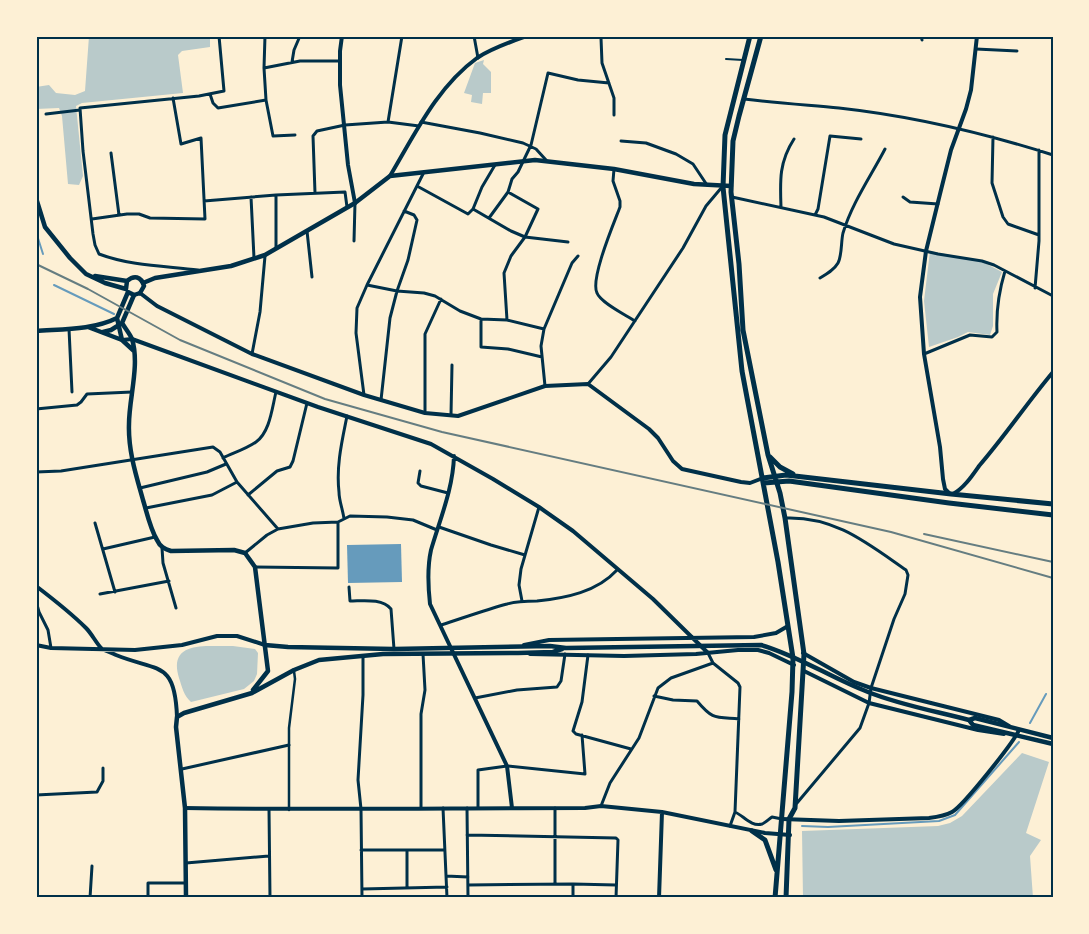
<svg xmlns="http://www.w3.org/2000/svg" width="1089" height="934" font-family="'PT Sans Narrow',sans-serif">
<rect width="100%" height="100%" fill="#fdf0d5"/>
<!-- green -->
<path fill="#b9caca" d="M89 36H210V47L182 51 178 55 183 93 82 103 76 106 83 176 79 185 68 184 62 116 59 108 36 109V87L49 85 56 93 75 95 85 91Z
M484 60 483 64 491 72V93H483L482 104 471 102 472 95 464 93 475 63Z
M930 251 981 261 1002 272 993 294V326L990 335 968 332 958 337 929 347 924 301Z
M233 646 255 649 258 653 257 674 254 681 244 689 191 702C184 696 182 687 179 678 167 639 209 647 233 646Z
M1022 753 1049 762 1026 833 1041 840 1030 856 1033 898H803L802 831 938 826 950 823 962 816Z"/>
<!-- water -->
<path fill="#669bbc" d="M401 544 402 582 348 583 347 545Z"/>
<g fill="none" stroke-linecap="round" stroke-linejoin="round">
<!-- stream -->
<path stroke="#669bbc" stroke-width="2" d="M36 232 43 254
M54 285 114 314
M1030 723 1046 694
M802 826 828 827 939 821 955 815 1019 742"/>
<!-- service -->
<path stroke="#003049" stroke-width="2" d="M726 59 743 60"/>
<!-- pedestrian -->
<path stroke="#003049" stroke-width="2.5" d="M289 810V728L295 679 294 671"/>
<!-- minor -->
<path stroke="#003049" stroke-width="3" d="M265 36 264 68 266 100 273 136 295 135
M474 36 478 58
M921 36 922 40
M601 38 602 63 614 98V115
M976 49 1017 51
M292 62 294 50 300 36
M264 68 300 61H340
M210 94 213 103 218 108 266 100
M744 99C776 103 807 105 839 108 912 116 984 133 1053 155
M46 114 80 110
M388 122 402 36
M421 122 480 133 523 143 536 149 546 160
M993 137 992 183 1003 217 1008 224 1039 235
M621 141 646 143 676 154 693 164 707 185
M111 153 119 215
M614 169 613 181 620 201V207C614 223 590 279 597 293 601 303 626 315 635 321
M417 186 468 214 473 209 482 187 495 165
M315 193 313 136 317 131 345 125 388 122 419 126
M276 195V248
M251 197 254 258
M732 197 824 217 894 244 938 254 982 261 994 265 1053 296
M903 197 910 202 938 204
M204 201 276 195 345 192 347 207
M781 207C780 181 779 162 794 139
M473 209 511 231 525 237 568 242
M815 215 818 209 830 136 861 139
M489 218 508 192 512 179 518 172 531 145 548 73 578 80 609 83
M92 219 127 214H139L150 218 205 219 201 138 181 144 173 98
M307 231 312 277
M354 241 355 203
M198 270C165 266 131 266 99 254L95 245 93 234 83 151 80 108 199 96 224 91 219 36
M820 278C827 274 834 270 838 263 842 256 841 241 843 233 852 203 871 176 885 149
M367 285 397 291 424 293 435 296 460 311 481 319 507 320 544 329
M1035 288 1039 241V150
M481 319V347L508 349 542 357
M507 320 504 273 511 256 525 237 538 209 508 192
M69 329 72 392
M252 354 260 312 265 256
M924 354 970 335 992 337 997 332C996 311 999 291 1005 271
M588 384 611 357 683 248 706 206 722 187
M545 386 541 346 544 329 572 263 578 256
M364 395 356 333 357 308 367 285 424 172
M381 400 390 318 397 291 408 260 417 220 414 215 404 211
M36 409 77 405 81 402 87 394 132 392
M425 413V334L441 299
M451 415 452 365
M223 458C233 453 246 449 256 442 270 432 272 408 276 392
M420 471 418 483 421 486 448 493
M36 472 61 471 213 447 220 452 237 482 278 529
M140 488 207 472 226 464
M248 495 277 471 290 467 293 461 307 403
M146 508 212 495 237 482
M785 518C835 516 867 543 906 570L908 575 905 594 894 619 871 688 869 703 860 728 797 803
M344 519C343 510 339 501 339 492 336 466 342 441 347 416
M95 523 115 592
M439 527 491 545 525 555
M162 548 163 563 176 608
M103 549 155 537
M245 553 267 535 278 529 313 523 338 522 350 516 387 517 413 520 437 530
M255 567 338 568V522
M349 587 350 601C363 601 382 598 391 609L394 649
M100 594 169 581
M36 601 39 612 48 630 51 648
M522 601 519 585 521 569 539 507
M441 625C463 618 485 610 507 604 517 601 527 601 537 601 566 598 597 592 617 570
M588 655 582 702 573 731 576 734 631 749
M713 663 738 683 740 687 735 812 730 826
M654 696 673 700 697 701C713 720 715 717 739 719
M475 698 517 690 557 687 561 681 565 654
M182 769 289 745
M36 795 97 792 103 781V768
M601 806 610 783 639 738 658 688 671 678 713 663 708 653
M421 808V714L425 690 423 654
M443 808 447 898
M467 808 468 898
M478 808V770L507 766 585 774 582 735
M555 808V884
M269 809 270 898
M735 812C744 816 751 827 762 824 765 823 769 819 772 817L782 819
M467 835 616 838 618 840 616 898
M361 850H444
M407 851V888
M186 863 269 856
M446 876 468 877
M468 885 573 884 616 885
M362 889 447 887
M90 898 92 866
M148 898V883H186
M362 898 361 809 358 780 363 695V657
M573 898V884"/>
<!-- tertiary -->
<path stroke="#003049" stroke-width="4" d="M342 36 340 51V85L348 165 355 203
M390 176C415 134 437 87 477 58 492 48 510 42 527 36
M134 295 140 293 157 306 252 354 364 395 425 413 458 416 545 386 588 384 649 429 658 438 673 461 682 469 741 482 750 483 763 478
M122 340 132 339 318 407 431 444 493 479 539 507 573 531 653 599 708 653
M454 456C453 489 440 519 431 550 427 568 428 586 430 604L507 766 512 808
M949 493 945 489 943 479 940 447 924 354 920 297 926 251 940 194 951 150 966 109 971 90 977 36
M953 494C964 488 972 476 979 466 1005 436 1027 403 1053 372
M36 586C53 599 70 612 86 628 92 634 96 643 102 649 106 651 112 653 116 655 158 672 175 660 177 717
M36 645 51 648 135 650 182 645 217 636H237L265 645
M524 645 549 640 754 637 776 633 788 626
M803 653 854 682 871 688 999 720 1009 726
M530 654 624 656 696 654 738 650H758L769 653 794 665
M804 671 869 703 978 730 1004 734
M185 808C319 810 452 808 585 808L601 806 662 812 765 833 790 835
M782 819 839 821 929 818C937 817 945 816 952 812 963 806 1014 742 1019 730
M659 898 662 812"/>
<!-- secondary -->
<path stroke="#003049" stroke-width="4.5" d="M36 198 45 227 70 258 86 274 105 283 126 289 127 281
M95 276 127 281C134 275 141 276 144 286L140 293
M143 283 155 278 231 266 265 255 355 203 390 176 535 160 614 169 694 184 731 186
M117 318 128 292 134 295 122 323
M117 318 122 340
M122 323C125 328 130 334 132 339 140 365 129 398 129 424 128 450 136 475 143 500 147 513 150 528 157 540 160 547 165 549 171 551L234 550 245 553 255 567 268 671 253 690
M88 327 122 340 134 351
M36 331C63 329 93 330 117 318
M103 332 111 330 119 325
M265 645 288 647 394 649 550 646 566 648 761 645C799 656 831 678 868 692 900 705 935 711 969 720L975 718 1053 738
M969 720 973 725 1053 744
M186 898 185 808 176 727 177 717 184 713 252 693 294 670 319 660 383 654 518 653 553 652 562 649"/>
<!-- primary -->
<path stroke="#003049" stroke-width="5" d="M750 36 725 135 723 187 742 371 778 562 793 658 792 692 775 898
M761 36 739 116 733 141 731 192 739 264 743 330 768 455 780 493 785 518 804 654 795 808 789 819 786 898
M770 457 780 467 793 474
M763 478 786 475 951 494 1053 504
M764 483 789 481 949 503 1053 515
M752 831 765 840 776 870"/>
<!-- rail -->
<path stroke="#657d81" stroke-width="2" d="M36 264 88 289 180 340 325 399 442 432 891 532 1053 578
M924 534 1053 562"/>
</g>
<!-- border -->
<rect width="1089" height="934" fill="none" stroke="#fdf0d5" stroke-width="75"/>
<rect x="38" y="38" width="1014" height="858" fill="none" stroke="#003049" stroke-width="2"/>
</svg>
